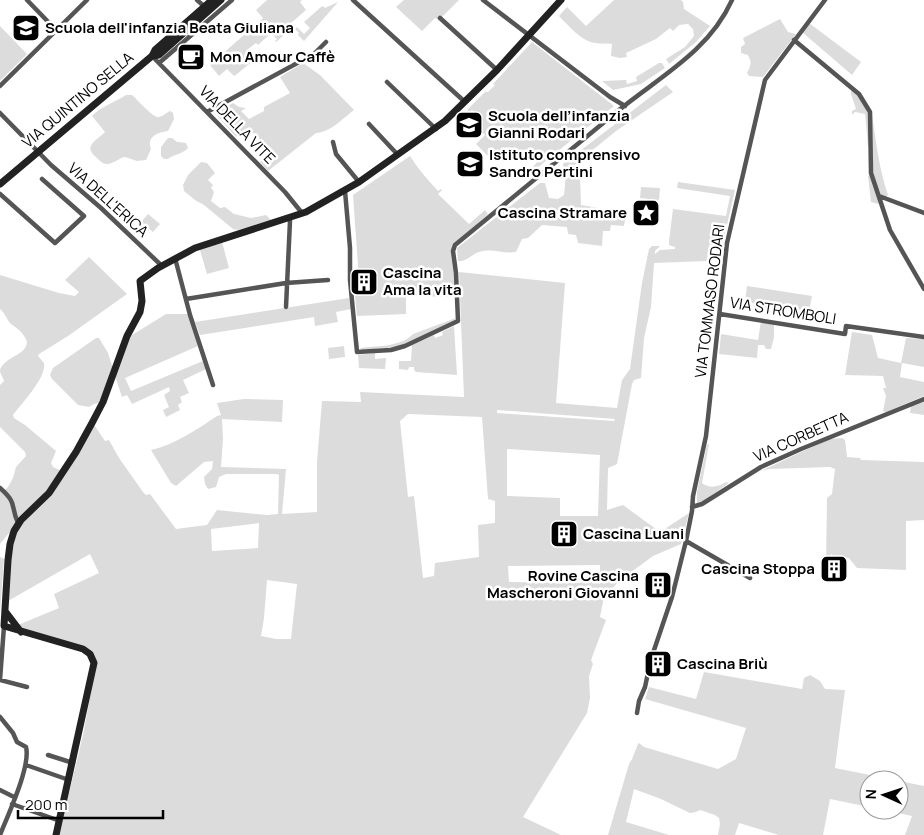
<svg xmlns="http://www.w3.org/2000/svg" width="924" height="835" font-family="Manrope,sans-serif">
<rect width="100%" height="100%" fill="#fff"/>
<!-- green -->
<path fill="#dcdcdc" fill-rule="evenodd" d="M267 0H302L300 2 306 10 291 23 292 25 285 32V34L276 42 275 41 277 39 271 33 258 45 256 43 247 50 255 59 237 74 234 76 227 69 219 76 210 65 263 18 256 10Z
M404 0H459L439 20 435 18 422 31 396 7Z
M614 0H681L683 2 684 9 710 26 696 42 669 64 666 59 685 47 694 36 693 29 688 24 679 25 673 31 670 28 656 39 626 53 627 57 620 58 611 56 612 44C607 43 601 44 595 43 581 41 568 25 559 16L567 7 586 26Z
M338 2 304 41 298 35 299 33 295 29 297 27 304 34 310 28 304 22 321 7 323 6 325 8Z
M780 19 788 32 796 34 763 77 749 76 747 73C751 65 752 63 748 55L741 53V47L745 44 743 38Z
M809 23 861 62 852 75 802 32Z
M0 26 27 54 0 81Z
M532 42 614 106 532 172 530 170 540 159 532 151 526 157 521 152 517 156 507 147 498 157 494 152 489 157 476 144 485 135 475 125 481 119 472 110 470 112 467 110 485 92H488L495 85 493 84Z
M303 63 320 75 354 110C342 119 331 132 316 133L268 171 260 162 272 149 247 128 236 137 215 113 233 103 239 107 246 108 241 111 249 119 264 111V107L290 93 280 77Z
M659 63H662L665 68 641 84 613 90 602 81 626 80 627 84 637 81 636 77Z
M666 85 673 92 616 131 573 166 569 172 580 174 581 205 626 213 624 226 611 225 610 231H603L602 246 578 243 576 235 568 234 567 227 542 225 528 238 522 239 516 252C505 254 494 249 483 251 473 252 468 262 458 261L457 248 540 183H545L549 198 558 199 564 195 566 174 563 171V164Z
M851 91 857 92 868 113 870 147 868 146 865 114 855 112 852 115V111L856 109 851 94Z
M126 95H132C137 99 152 117 158 117 162 117 166 113 170 111L173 113 174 119 168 131C158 132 146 137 151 149L146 160 137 161 125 157C119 158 113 164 107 164 103 164 100 161 97 158 82 146 96 141 105 132L92 116C103 105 114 103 126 95Z
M870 112 872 114C876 142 879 168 888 195L885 198 879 196 872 173Z
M168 138H172L177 142 186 143 188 148C183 154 174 154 168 159H164L161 156V147Z
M410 156C418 169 428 180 438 191L441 189 442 190 438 194 469 224 485 210 488 214 456 242 453 251 456 297 406 296V314L357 316 354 286 374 284 375 286 376 280 372 278 359 279 353 195Z
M201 162 207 163 215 173 208 180 213 185 211 188 214 192 211 201 220 208 225 207 234 214 251 218 266 215 271 220 238 230 233 229 204 205 195 200 184 191 183 185 188 175Z
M872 175 880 201 878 204 871 202 868 176Z
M678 182 735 190 724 238 723 241 709 245 707 261 654 263 651 307 644 338 641 378 634 380 632 384 617 464 608 468 607 510 623 505 660 532 689 513 681 544 653 556 619 581 609 592 603 602 600 617 606 620 591 660 593 664 589 676 590 698 587 713 523 817 561 835H59L83 735 96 665 91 654 23 631 18 625 59 608 54 594 99 573 90 554 8 601 11 535 9 533 0 544V490L3 492 8 487 13 478 16 467 26 456 25 452 0 427V385L4 381C3 377 0 374 0 370 5 356 26 356 27 342 24 332 17 329 10 323 6 318 5 313 0 309V275L59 293 75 296 79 292 65 280 89 257 127 294 68 336 39 354 38 356 44 363C47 377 22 403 13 415L14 418 25 425 56 451 51 463 53 467 66 473 93 426H95L105 441 109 440 119 458 143 492 146 495 150 494 176 529 207 525 217 510 267 515 278 514 279 475 277 474H226L219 477 216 487 208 489 205 484 204 477 212 469 213 461 204 462 176 486 171 483 151 450C176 444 196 430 217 416L221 415 217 403 244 399 283 400 282 422 222 419 223 439 221 467 286 469 282 514 317 512V462L322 401 361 402 360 392 464 397 459 272 565 283 556 403 617 408 622 380 630 369 642 283 649 249 652 246H660L655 251V254L660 250 675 249V247L669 245V241L673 209 726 216 730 196 677 188ZM497 410 615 419 614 421 497 413ZM408 414 482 417 488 499 495 501V523L478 525 479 557 435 563 434 576 423 578 414 496 408 497 400 421ZM507 449 600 455 598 516H560V498L507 496ZM259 523 258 548 212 551 211 529ZM600 565V573L580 583 509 582 508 566ZM267 580 297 584 291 639H276L261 636 264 618Z
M641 187 660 188 659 200 640 198Z
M148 214 160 224 153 232 141 222Z
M222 242 229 268 207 274 200 250Z
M747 286 812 296 809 311 745 302Z
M349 298 351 309 336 312 338 322 315 326 314 317 200 335 195 322Z
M166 314H188L198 346 125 378 131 391 203 361 206 369 183 380 189 393 180 397 182 402 178 405 180 410 166 417 163 410 169 407 164 395 170 391 169 387 132 404 127 395 122 397 115 376 129 337Z
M456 318 455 321 399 347 362 350 360 348C376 346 401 347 413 334Z
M761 321 774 324V337L771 349H766L764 345H758L757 358 719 354 721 334 758 340Z
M454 326 457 375 416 372 414 370V367H409L408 370 399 369V361H411L412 345 434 335 435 338 443 335 442 332Z
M852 332 872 335 878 358 901 363 906 338 924 339V367L902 363 900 377 924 382V396L886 412 883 411 886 396 883 388H886L883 376 845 375Z
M96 338H99L108 353 114 372 103 402 94 404 89 407 78 405 52 379 50 375 53 368Z
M344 346 345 357 329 359 328 348Z
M375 353V359L386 358 385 369 359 368 358 355Z
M924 401V415L910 413 911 406Z
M842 438 845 440 847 457 860 458 861 460 924 462V520L906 521V570L857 568 849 558 834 556 831 554 829 564H826L827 498 832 494 835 469 830 467 769 469 761 471 829 439Z
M709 444 702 483C710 489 718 487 726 482L729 483 703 501 698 503 697 502V492L707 445Z
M0 557 4 559 0 613Z
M704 672 802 689 804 678 810 675 820 681 825 689 845 690 835 768 895 780H869V807L830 799 823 835H779L739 823 735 835H718L720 824 719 818 715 815 700 810 696 812 690 813 661 799 634 789 626 822 669 835H608L629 764 632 759 638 744 639 743 644 747 718 769 736 759 746 728 645 699 649 687 696 699Z
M899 781 924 786V835H905L912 816 885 810H899Z"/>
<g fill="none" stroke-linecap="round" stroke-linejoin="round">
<!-- street -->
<path stroke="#555" stroke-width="4.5" d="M27 0 56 30
M197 0 206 8
M353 0 465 102
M483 0 610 97 625 106
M440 18 497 70
M794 40 859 94 870 112 871 173 890 230 924 289
M152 56 285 192 302 213
M159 63 232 0
M387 82 436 129
M0 86 87 0
M207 112 301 61 309 59 326 42
M0 113 51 165 101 208 162 266
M369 124 398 155
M333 142 336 154 359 182
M345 191 350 248V280L357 352 391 350 405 346 458 321 456 273 453 251 455 245C509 200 564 155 619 110 661 76 709 51 732 0
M0 194 55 243 84 216 42 179
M879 196 924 213
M175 258 190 315 213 385
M186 299 286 283 328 280
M286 307 290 221 288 218
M720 314 845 334 846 326 924 337
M0 488C18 504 10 505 18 523
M692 507 702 504 761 467 801 449 924 399
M686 541 750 578
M0 680 4 626
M0 680 27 687
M637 713 639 701 645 687 651 659 672 597 686 541 692 511 693 496 706 436 727 243 765 80 825 0
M0 717 13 733 17 742 26 747C31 766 8 815 0 835
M48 755 73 763
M26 765 69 780
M0 790 14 797
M12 804 60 821"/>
<!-- secondary -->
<path stroke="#222" stroke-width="7" d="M152 56 159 55 221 0
M0 184 152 56 155 50 212 0
M5 611 21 632
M56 835 94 663 90 654 83 649 4 626 8 560 10 544 14 531 21 520 49 493 76 452 92 423 103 402 127 336 140 312 142 301 140 281 158 268 195 248 306 212 359 182 445 121 497 70 561 0"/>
</g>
<!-- icons -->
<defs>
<symbol id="school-square" viewBox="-11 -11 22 22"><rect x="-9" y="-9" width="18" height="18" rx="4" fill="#000" stroke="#fff"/><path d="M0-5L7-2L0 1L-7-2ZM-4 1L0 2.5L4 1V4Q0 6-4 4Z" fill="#fff"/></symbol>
<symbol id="cafe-square" viewBox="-11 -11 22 22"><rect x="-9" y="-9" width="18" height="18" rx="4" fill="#000" stroke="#fff"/><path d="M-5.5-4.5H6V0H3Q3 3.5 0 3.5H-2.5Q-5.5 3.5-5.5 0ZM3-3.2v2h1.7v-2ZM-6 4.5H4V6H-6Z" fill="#fff"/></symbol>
<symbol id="sight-square" viewBox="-11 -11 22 22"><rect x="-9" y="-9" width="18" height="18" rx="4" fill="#000" stroke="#fff"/><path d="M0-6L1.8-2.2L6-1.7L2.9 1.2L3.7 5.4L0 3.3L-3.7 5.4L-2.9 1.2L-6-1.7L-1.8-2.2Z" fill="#fff"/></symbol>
<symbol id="building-square" viewBox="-11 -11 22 22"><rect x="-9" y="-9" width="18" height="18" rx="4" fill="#000" stroke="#fff"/><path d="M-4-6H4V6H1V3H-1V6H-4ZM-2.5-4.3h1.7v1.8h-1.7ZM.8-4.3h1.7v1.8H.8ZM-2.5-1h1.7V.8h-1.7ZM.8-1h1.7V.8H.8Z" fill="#fff"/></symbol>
</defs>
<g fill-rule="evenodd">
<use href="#school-square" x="10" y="12" width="32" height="32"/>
<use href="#cafe-square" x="175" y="41" width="32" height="32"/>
<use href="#school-square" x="453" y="109" width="32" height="32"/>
<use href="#school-square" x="454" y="148" width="32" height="32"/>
<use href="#sight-square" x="630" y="197" width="32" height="32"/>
<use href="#building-square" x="348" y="266" width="32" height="32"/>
<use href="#building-square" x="548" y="518" width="32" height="32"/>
<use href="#building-square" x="818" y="553" width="32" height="32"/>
<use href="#building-square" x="642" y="569" width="32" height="32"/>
<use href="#building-square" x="642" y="648" width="32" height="32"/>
</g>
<g text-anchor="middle" stroke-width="5" stroke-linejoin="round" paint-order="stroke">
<!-- poi labels -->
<g font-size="15" font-weight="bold" fill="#000" stroke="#fff" text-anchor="start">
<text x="45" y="33">Scuola dell'infanzia Beata Giuliana</text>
<text x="210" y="62">Mon Amour Caffè</text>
<text x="488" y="121">Scuola dell’infanzia<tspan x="488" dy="17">Gianni Rodari</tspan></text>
<text x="489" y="160">Istituto comprensivo<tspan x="489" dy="17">Sandro Pertini</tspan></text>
<text x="627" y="218" text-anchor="end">Cascina Stramare</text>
<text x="383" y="278">Cascina<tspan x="383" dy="17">Ama la vita</tspan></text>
<text x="583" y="539">Cascina Luani</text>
<text x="815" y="574" text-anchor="end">Cascina Stoppa</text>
<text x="639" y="581" text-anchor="end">Rovine Cascina<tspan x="639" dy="17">Mascheroni Giovanni</tspan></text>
<text x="677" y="669">Cascina Briù</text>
</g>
<!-- street labels -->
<g font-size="15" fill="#000" stroke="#fff">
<text transform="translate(78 100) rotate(-40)" y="5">VIA QUINTINO SELLA</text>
<text transform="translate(237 125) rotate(46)" y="5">VIA DELLA VITE</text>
<text transform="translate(108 200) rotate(42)" y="5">VIA DELL'ERICA</text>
<text transform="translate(710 301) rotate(-83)" y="5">VIA TOMMASO RODARI</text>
<text transform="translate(783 311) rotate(9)" y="5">VIA STROMBOLI</text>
<text transform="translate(801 437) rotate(-24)" y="5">VIA CORBETTA</text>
</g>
</g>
<!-- north arrow -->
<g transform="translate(884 795) rotate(273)"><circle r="24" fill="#ffffff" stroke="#999999"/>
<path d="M0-4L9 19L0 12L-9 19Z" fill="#000000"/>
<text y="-8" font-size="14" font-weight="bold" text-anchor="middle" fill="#000000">N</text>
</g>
<!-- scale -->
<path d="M18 810v8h145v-8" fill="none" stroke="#000000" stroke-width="2.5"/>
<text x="25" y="810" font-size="15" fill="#000000" stroke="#ffffff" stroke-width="4" paint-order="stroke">200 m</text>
</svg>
